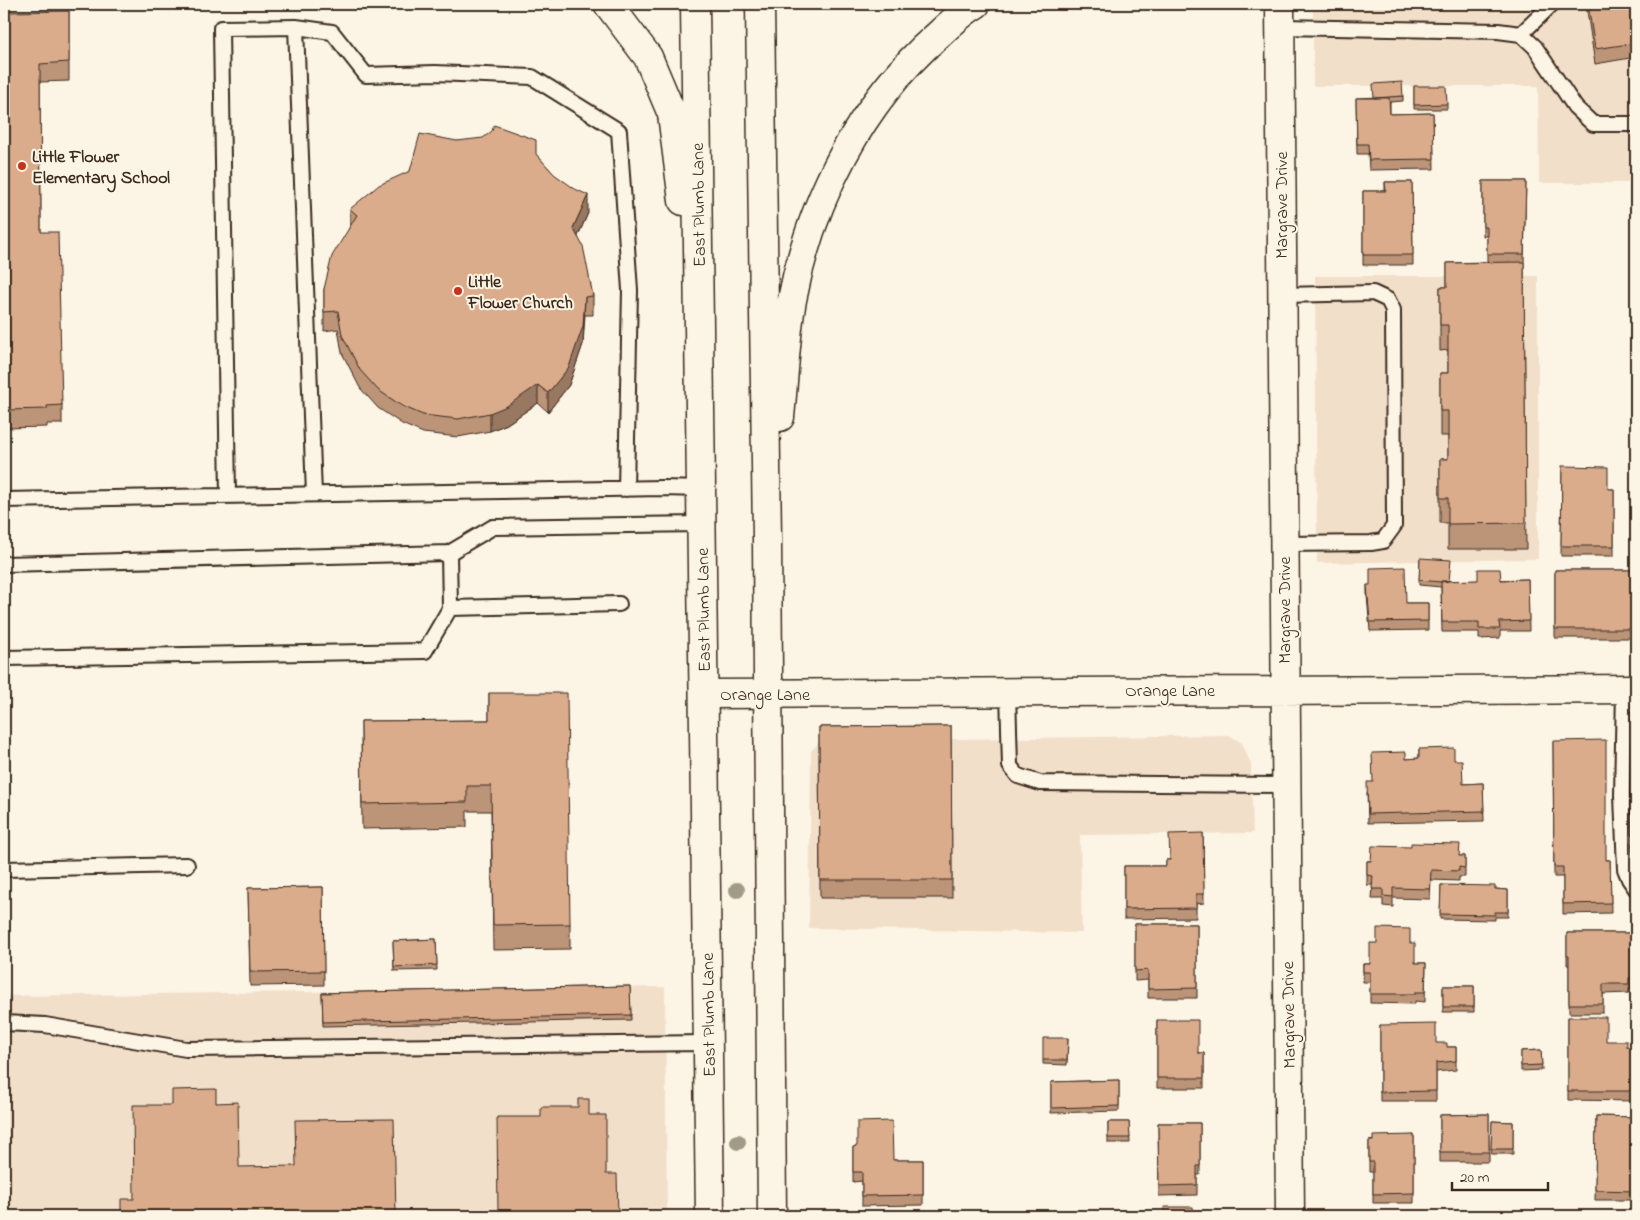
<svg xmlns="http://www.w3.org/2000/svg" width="1640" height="1220" font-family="'Indie Flower',sans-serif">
<rect width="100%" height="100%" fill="#fcf5e5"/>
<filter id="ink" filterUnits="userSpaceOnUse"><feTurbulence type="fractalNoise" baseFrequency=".02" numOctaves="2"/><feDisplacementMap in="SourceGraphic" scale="10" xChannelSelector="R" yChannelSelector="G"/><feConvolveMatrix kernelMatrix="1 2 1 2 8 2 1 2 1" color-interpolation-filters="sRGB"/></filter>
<g filter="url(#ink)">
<!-- built -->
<path fill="#f2dfca" d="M1313 4H1636V183H1539L1538 86H1313Z
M1315 276H1538V559L1317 563Z
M1229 735 1242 743 1251 764 1253 833 1080 835 1082 933 809 928 811 751 820 741Z
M665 987 667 1216H4V996Z"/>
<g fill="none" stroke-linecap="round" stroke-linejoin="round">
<defs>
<path id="lane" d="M296 27 332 32 366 75 435 73 532 77 619 131 630 290 626 489
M1280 27 1498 31 1521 34 1535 47 1575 107 1593 124H1636
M1521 34 1552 4
M1282 295 1373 293 1388 300 1393 310 1394 526 1383 541 1371 543 1284 544
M228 496 221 28 296 27 314 494
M4 500 662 488 702 489
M449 553 450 608 619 604
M4 564 449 553 493 527 702 524
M4 658 425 651 450 608
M1624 689 1622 796 1625 869 1629 879 1636 889
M1008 692 1010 766 1018 776 1040 783 1286 785
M4 869 187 865
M4 1023 45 1025 186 1049 708 1043"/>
<path id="street" d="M1280 4 1290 1216
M704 694 1636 689"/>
<path id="primary" d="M608 4 648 57 672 114 683 201
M695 4 710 1216
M760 4 767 540 772 1216
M780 417C784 378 785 338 792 300 811 200 861 102 938 35 950 24 962 12 976 4"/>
</defs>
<!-- lane casing -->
<use href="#lane" stroke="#3b2a1e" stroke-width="18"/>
<!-- street casing -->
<use href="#street" stroke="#3b2a1e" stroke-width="31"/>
<!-- primary casing -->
<use href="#primary" stroke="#3b2a1e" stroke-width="31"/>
<!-- lane -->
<use href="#lane" stroke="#fcf5e5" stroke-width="14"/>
<!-- street -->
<use href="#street" stroke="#fcf5e5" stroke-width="28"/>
<!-- primary -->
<use href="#primary" stroke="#fcf5e5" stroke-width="28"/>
</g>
<!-- trees -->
<g fill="#a19a86">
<circle cx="737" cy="890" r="8"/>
<circle cx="738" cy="1142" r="8"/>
</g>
<!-- wall -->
<path fill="#bc9478" stroke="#3b2a1e" d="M1586 4H1636V57L1595 64Z
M69 11V81L40 82 41 232 62 405V424H47V427L4 428V12Z
M1414 86 1447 104V109H1414Z
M1403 96V101L1390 102V114L1433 113 1434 169 1369 170 1368 154H1357L1356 98Z
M457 141 536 154 588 213 578 236 593 296V315H585L583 344 569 385 548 412 538 403 507 424 490 431 458 437 423 433 402 424 378 408 360 388 342 353 338 329 324 331V289L350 226V209Z
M1483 181H1526L1524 263 1526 549H1448V523H1440V459H1448V436H1440V373H1448V350L1440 351V287H1447V263L1487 262V236H1483Z
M1385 182H1412L1413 265H1363V191H1385Z
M1562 466 1608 489H1614V556H1561Z
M1420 558 1450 581 1528 579 1529 631H1500V638L1479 639V632H1442L1441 587 1419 585Z
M1555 570H1636V638H1555Z
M1367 585 1406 603H1428V630L1370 631 1367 595Z
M489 693 570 924V949L493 950 491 811H467V827L362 829 361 721 489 720Z
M951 726 952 898H820L819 727Z
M1553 741 1606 860H1610L1611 913 1563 914V877H1554Z
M1419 749 1454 760 1463 784 1483 783 1484 821 1368 823 1367 792 1406 759 1419 758Z
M1203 833 1204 903 1196 904V918L1124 919V866H1166V860H1169Z
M1460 856H1465V877H1459V881L1431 880 1430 899 1393 898V907L1383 906V899H1372L1373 885H1367V861Z
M1441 885 1508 890V917H1495V920L1440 919Z
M323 887 324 985 250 986 248 888Z
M1135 924H1197V998H1148V980L1135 981Z
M1567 933H1636V988H1629V993L1603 994V1013H1569V965H1567Z
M436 939 437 970 394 971 393 941Z
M1410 943 1415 963H1426L1425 1002 1415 1001V1004L1370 1003V982H1363V964H1370Z
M630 986 631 1020 323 1026 322 993Z
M1443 986H1474V1012H1443Z
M1568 1017 1606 1041 1627 1047H1636V1101L1568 1100Z
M1157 1020 1198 1053H1204V1088H1157Z
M1380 1025 1447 1047H1456V1070L1436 1072V1101H1380Z
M1068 1038 1067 1065 1043 1064V1060Z
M1541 1050 1542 1070 1521 1071V1051Z
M1119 1080V1111L1051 1113V1082Z
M1489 1114V1162H1440V1115Z
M1596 1116 1636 1117V1200H1595Z
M1492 1121 1513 1122V1154H1491Z
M1108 1122H1129L1130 1143H1108Z
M1158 1123H1200V1175H1197V1195L1159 1196Z
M1414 1135V1203H1373V1172H1369V1141Z
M853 1147 893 1160H923V1205L862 1206V1181L853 1182Z"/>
<!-- shaded-wall -->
<path fill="#997862" stroke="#3b2a1e" d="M588 195V213L573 247V228Z
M585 297 583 344 569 385 548 412V393Z
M538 385V403L507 424 490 431V413Z"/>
<!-- building -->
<path fill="#dbac8c" stroke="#3b2a1e" d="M1588 4H1636V43L1595 49Z
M69 11V62L40 64 41 232H58L62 405 47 406V409L4 410V12Z
M1402 82 1403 96 1374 98 1373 84Z
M1414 86H1446L1447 104 1414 105Z
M1356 98H1389L1390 114 1433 113 1434 159 1369 160 1368 144H1357Z
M494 125 536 140V154L554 174 575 189 588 195 573 228 583 246 593 296 585 297 583 326 569 367 548 393 538 385 507 406 490 413 458 419 423 415 402 406 378 390 360 370 342 335 338 311 324 312V289L332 256 357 215 350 209 379 185 410 171 420 134 457 141 483 138 492 131Z
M1483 181H1526L1524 254H1487V227H1483Z
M1385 182H1412L1413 255H1363V191H1386Z
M1524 262 1526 523 1448 524V498H1440V459H1448V411H1440V373H1448V325H1440V287H1447V263Z
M1562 466 1608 467V489H1614V546H1561Z
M1420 558 1451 560 1449 581 1441 582 1419 580Z
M1405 567 1406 603H1428V621L1370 622 1367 585H1370V568Z
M1478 569H1500L1501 580 1528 579 1529 621 1499 622 1500 629H1479V622H1442L1441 581 1478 580Z
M1555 570H1636V629H1555Z
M489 693H567L570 924 493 925 491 786H467V802L362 804 361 721 489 720Z
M951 726 952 880H820L819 727Z
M1606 740V860H1610L1611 903 1563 904V867H1554L1553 741Z
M1454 748V760H1462L1463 784 1483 783 1484 811 1368 814 1367 782H1373L1372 753 1406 752V759L1419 758V749Z
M1203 833 1204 894H1196V908L1124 909V866H1166V860H1170L1169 834Z
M1411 843 1460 844 1459 856H1465V868L1459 867V871L1431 870 1430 889 1393 888V897L1383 896V889H1372L1373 876 1367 875V861H1371L1372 846 1411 847Z
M1441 885 1495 886V889L1508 890V912H1495V915L1440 914Z
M323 887 324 971 250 972 248 888Z
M1135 924H1197V988L1148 989V970L1135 971Z
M1377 928 1410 929V943H1415V963H1426L1425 992H1415V994H1370V972H1363V964H1370V943H1377Z
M1567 933H1636V978H1629V984H1603V1004H1569V956H1567Z
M436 939 437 965 394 967 393 941Z
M630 986 631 1015 323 1022 322 993Z
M1443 986H1474V1007H1443Z
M1568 1017H1606V1041H1627V1047H1636V1091H1568Z
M1157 1020H1198V1053H1204V1078H1157Z
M1436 1024V1043H1447V1047H1456V1061L1436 1063V1091L1380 1092V1025Z
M1043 1038H1068L1067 1060H1043Z
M1541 1050 1542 1065 1521 1066V1051Z
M1119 1080V1106L1051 1108V1082Z
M216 1089V1103L238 1102 239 1167 296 1166 295 1120 394 1119 396 1216H121V1199H134L133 1105H172V1090Z
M578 1099H589V1115H606V1174H617L618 1216H498L497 1117H541V1107H578Z
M1489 1114V1152H1440V1115Z
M1596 1116 1636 1117V1191L1595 1190Z
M892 1121 893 1160H923V1195L862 1196V1172H853V1147L857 1146V1122Z
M1492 1121 1513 1122V1149H1491Z
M1108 1122H1129L1130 1138H1108Z
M1158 1123H1200V1166H1197V1185L1159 1186Z
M1414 1135V1193L1373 1194V1162H1369V1141H1373V1136Z
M1164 1207H1193L1194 1216H1164Z
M1450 1213H1488V1216H1450Z
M1414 1215V1216H1373Z"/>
</g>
<!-- markers -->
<g fill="#c8321e" stroke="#fcf5e5" stroke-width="2">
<circle cx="22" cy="166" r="5"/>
<circle cx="458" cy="291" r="5"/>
</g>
<g text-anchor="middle" stroke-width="4" stroke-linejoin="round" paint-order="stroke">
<!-- poi labels -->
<g font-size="18" font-weight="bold" fill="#3b2a1e" stroke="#fcf5e5" text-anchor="start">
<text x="32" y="162">Little Flower<tspan x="32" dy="21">Elementary School</tspan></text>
<text x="468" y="287">Little<tspan x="468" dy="21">Flower Church</tspan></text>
</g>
<!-- street labels -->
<g font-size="18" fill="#3b2a1e" stroke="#fcf5e5">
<text transform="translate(698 205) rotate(-91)" y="6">East Plumb Lane</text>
<text transform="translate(1281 205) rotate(-90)" y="6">Margrave Drive</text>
<text transform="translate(703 610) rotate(-91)" y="6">East Plumb Lane</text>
<text transform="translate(1284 610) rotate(-90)" y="6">Margrave Drive</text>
<text x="1170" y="696">Orange Lane</text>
<text x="765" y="700">Orange Lane</text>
<text transform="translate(708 1015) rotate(-91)" y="6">East Plumb Lane</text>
<text transform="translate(1288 1015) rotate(-91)" y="6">Margrave Drive</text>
</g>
</g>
<!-- margin -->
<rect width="1640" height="1220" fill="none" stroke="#fcf5e5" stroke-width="20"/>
<rect x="10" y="10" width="1620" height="1200" fill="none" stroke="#3b2a1e" stroke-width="2" filter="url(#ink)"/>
<!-- scale -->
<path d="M1452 1182v8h96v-8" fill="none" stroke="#3b2a1e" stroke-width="2.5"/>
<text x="1460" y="1182" font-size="15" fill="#3b2a1e" stroke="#fcf5e5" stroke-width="4" paint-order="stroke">20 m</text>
</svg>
